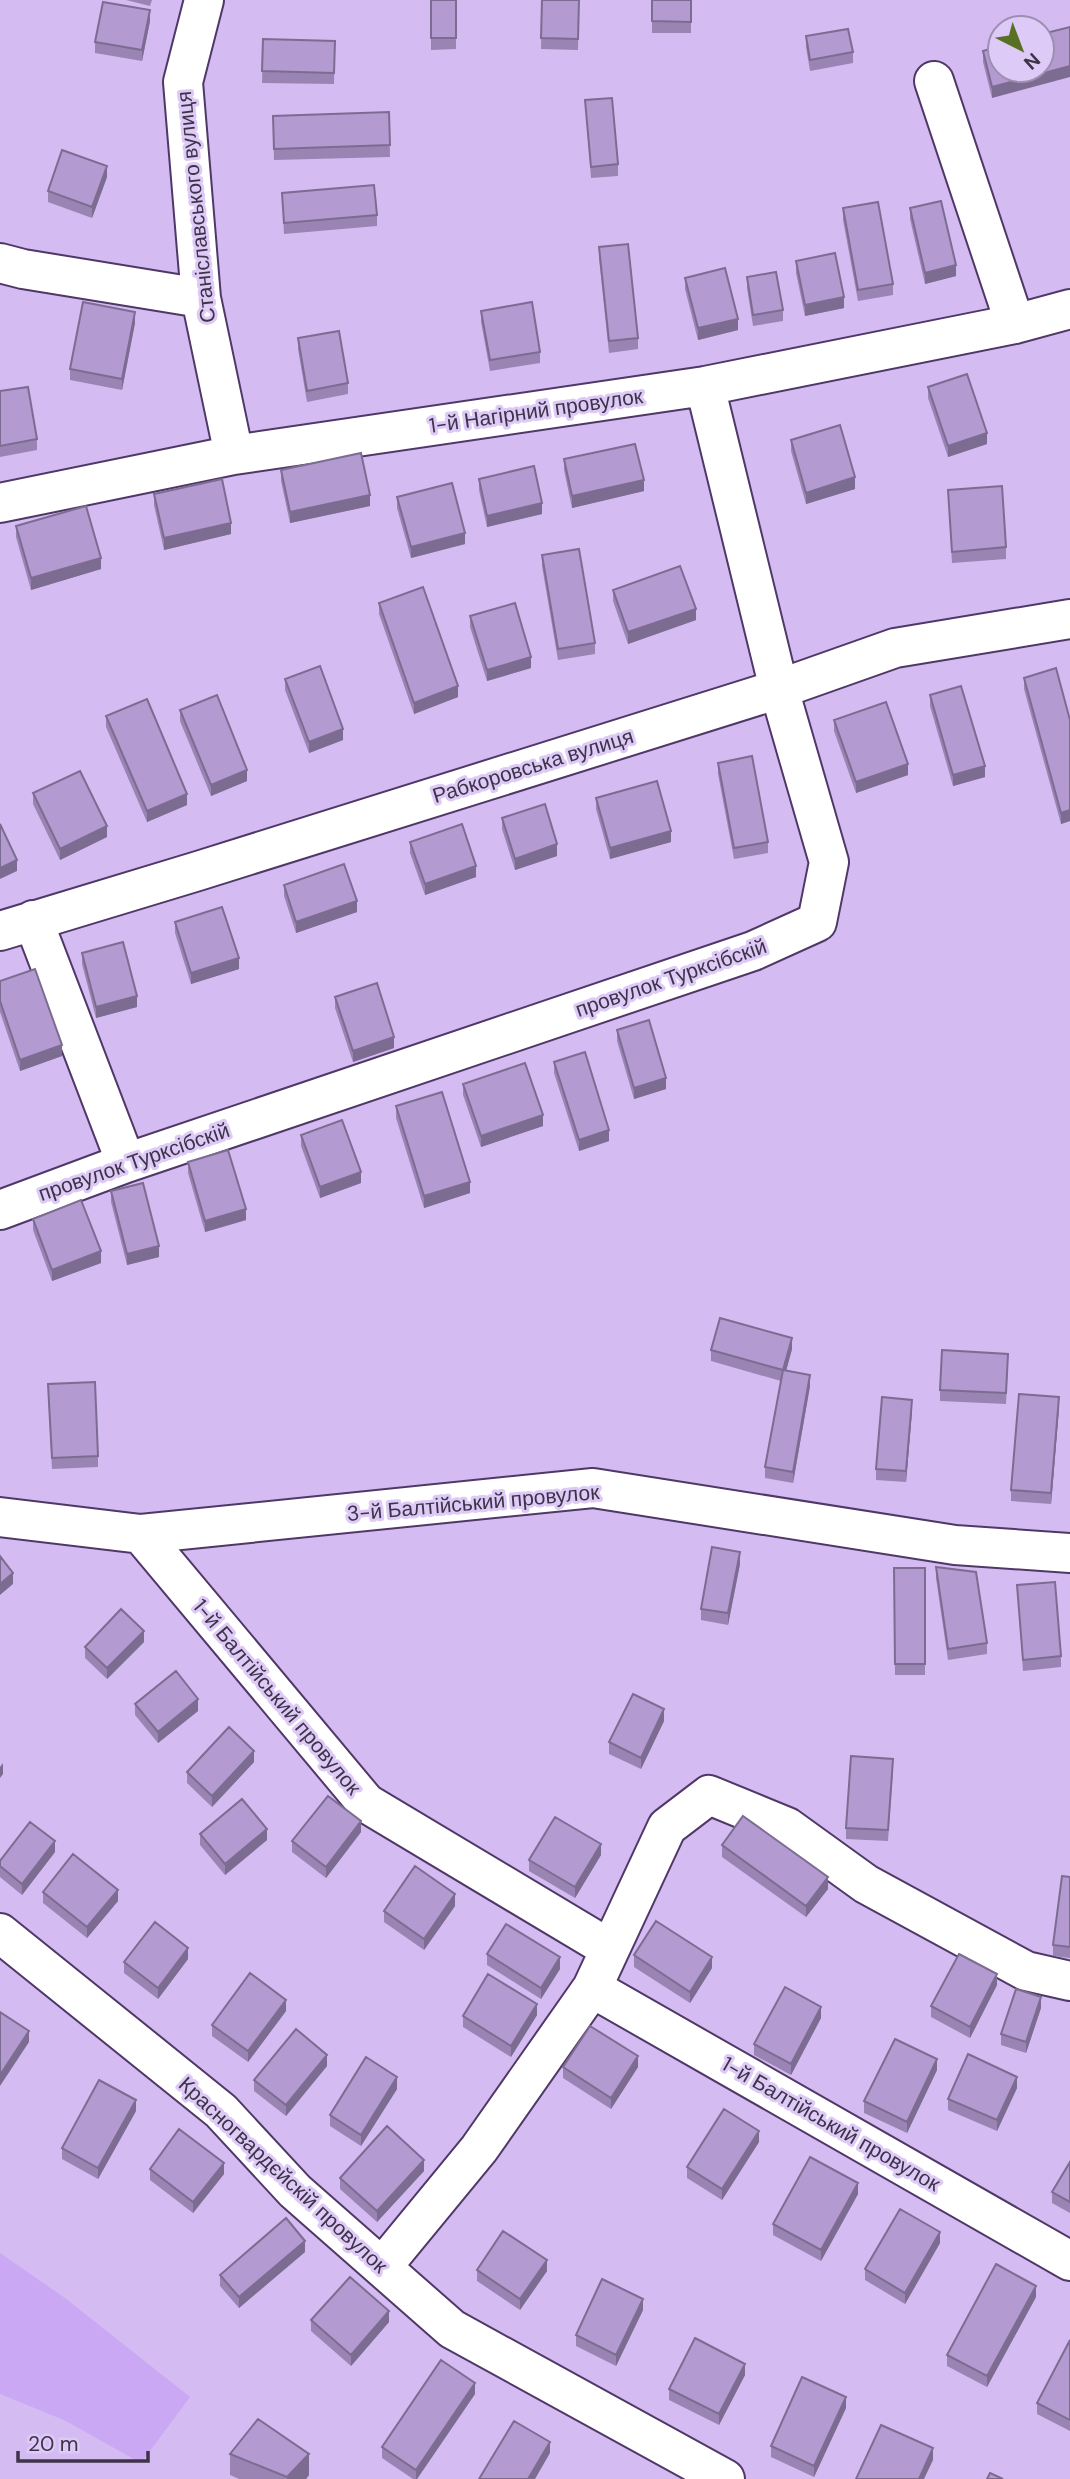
<svg xmlns="http://www.w3.org/2000/svg" width="1070" height="2479" font-family="'DM Sans',sans-serif">
<rect width="100%" height="100%" fill="#d4bbf2"/>
<!-- green -->
<path fill="#cba8f4" d="M0 2253 65 2298 190 2397 141 2463 64 2420 0 2394Z"/>
<g fill="none" stroke-linecap="round" stroke-linejoin="round">
<defs>
<path id="minor" d="M204 0 183 82 201 298 234 455
M934 81 1015 324
M0 263 23 269 201 298
M0 503 234 455 705 386 1015 324 1070 309
M33 920 126 1163
M0 931 198 871 779 689 895 648 1070 619
M0 1210 126 1163 753 951 817 922 829 862 779 689 705 386
M0 1517 141 1534 593 1488 955 1545 1070 1553
M141 1534 366 1803 610 1949
M0 1933 221 2111 295 2191 452 2329 725 2479
M592 1988 1070 2261
M382 2267 479 2149 592 1988 667 1827 709 1795 787 1827 866 1884 1026 1971 1070 1981"/>
</defs>
<!-- minor casing -->
<use href="#minor" stroke="#4f3866" stroke-width="42"/>
<!-- minor -->
<use href="#minor" stroke="#fff" stroke-width="38"/>
</g>
<!-- wall -->
<path fill="#9a84b3" d="M126 0H152L150 6Z
M431 0H456V49L431 50Z
M542 0H579L578 50 541 49Z
M652 0H691V33H652Z
M150 21 142 61 95 53V42Z
M806 36 853 52V63L810 71 806 47Z
M263 39 335 41 334 84 262 83Z
M1000 46 992 98 983 62V51Z
M585 100 618 164V176L591 178Z
M389 112 390 157 274 160 273 116Z
M107 177 92 218 48 202V191Z
M282 193 377 215V226L284 234Z
M843 208 893 284V295L858 301 843 220Z
M910 208 956 276 925 284 910 219Z
M599 247 638 338V349L609 353 599 258Z
M796 261 844 308 805 316 796 273Z
M747 277 783 310V321L753 326 747 288Z
M685 278 738 330 698 340 685 289Z
M481 311 540 352V363L490 371 481 322Z
M135 323 122 390 70 380V369Z
M298 338 348 383V394L307 402 298 349Z
M928 387 987 444 948 457 928 398Z
M0 391 37 439V450L0 457Z
M791 440 855 489 806 504 791 451Z
M564 459 644 491 572 508 564 470Z
M281 470 370 506 290 523 281 481Z
M479 479 542 514 487 527 479 490Z
M948 490 1006 547V559L952 563Z
M154 494 231 534 164 550 154 505Z
M397 497 465 544 411 558 397 508Z
M16 526 101 569 31 590 16 537Z
M542 555 595 643V654L558 660 542 566Z
M613 590 696 620 628 644 613 601Z
M379 603 458 697 414 714 379 614Z
M470 616 531 668 487 681 470 627Z
M1024 678 1070 720V821L1061 824 1024 689Z
M285 679 343 740 309 753 285 690Z
M930 695 985 777 953 786 930 706Z
M180 710 247 781 211 796 180 721Z
M106 716 187 805 147 822 106 727Z
M834 720 908 775 856 793 834 731Z
M718 763 768 842V853L734 859 718 774Z
M33 793 107 837 60 860 33 804Z
M596 798 671 842 610 859 596 809Z
M502 818 557 856 515 870 502 829Z
M410 842 476 877 425 895 410 853Z
M284 885 357 912 296 933 284 896Z
M175 922 239 969 191 984 175 933Z
M82 953 137 1007 96 1018 82 964Z
M0 981 62 1056 20 1071 0 1012Z
M335 997 394 1048 353 1062 335 1008Z
M617 1030 666 1089 634 1099 617 1041Z
M554 1062 609 1141 579 1151 554 1073Z
M463 1084 543 1126 481 1147 463 1095Z
M396 1106 470 1193 424 1208 396 1118Z
M301 1135 361 1183 320 1198 301 1146Z
M188 1162 246 1220 205 1232 188 1173Z
M111 1191 159 1257 127 1265 111 1202Z
M33 1219 101 1263 52 1281 33 1230Z
M792 1349 786 1371 810 1386 793 1483 765 1478V1467L781 1381 711 1361V1350Z
M1008 1365 1006 1404 940 1401V1390Z
M48 1395 98 1456V1467L52 1469Z
M1059 1408 1051 1504 1011 1501V1490Z
M912 1411 906 1482 876 1480V1469Z
M740 1564 728 1625 701 1620V1609Z
M936 1567 987 1643V1654L948 1660 936 1578Z
M894 1568H925V1675H895Z
M1017 1585 1061 1656V1667L1023 1671Z
M144 1642 107 1679 85 1658V1647Z
M135 1704 198 1711 158 1743 135 1715Z
M664 1721 641 1769 609 1754V1742Z
M254 1762 212 1807 187 1783V1772Z
M893 1770 888 1841 846 1839V1828Z
M361 1832 326 1878 292 1852V1841Z
M200 1834 267 1840 225 1875 200 1845Z
M722 1845 828 1889 806 1917 722 1857Z
M55 1852 22 1895 0 1877V1861Z
M601 1855 575 1898 529 1871V1860Z
M1070 1877V1958L1053 1956V1945Z
M43 1892 118 1901 87 1938 43 1903Z
M455 1906 424 1950 384 1922V1911Z
M487 1954 560 1969 541 1999 487 1965Z
M634 1955 712 1968 690 2003 634 1967Z
M188 1959 158 1999 124 1973V1962Z
M997 1985 970 2038 931 2017V2006Z
M1041 2008 1026 2053 1001 2045V2034Z
M286 2011 248 2062 212 2036V2025Z
M537 2015 511 2057 463 2027V2016Z
M821 2018 791 2075 754 2055V2044Z
M327 2066 286 2116 254 2091V2080Z
M563 2067H638L611 2109 563 2078Z
M937 2070 907 2133 864 2113V2101Z
M1017 2088 997 2131 948 2110V2099Z
M397 2089 361 2146 330 2126V2115Z
M136 2111 98 2179 62 2159V2148Z
M759 2142 722 2200 687 2178V2167Z
M1070 2162V2213L1052 2203V2192Z
M150 2169 224 2174 193 2213 150 2180Z
M424 2171 377 2222 340 2189V2178Z
M858 2194 821 2261 773 2235V2224Z
M940 2243 905 2304 865 2280V2269Z
M305 2252 239 2308 220 2286V2275Z
M477 2270 547 2271 520 2310 477 2281Z
M1036 2297 987 2387 947 2366V2355Z
M643 2310 616 2366 576 2346V2335Z
M311 2320 389 2322 351 2366 311 2331Z
M1070 2340V2431L1037 2414V2403Z
M745 2375 719 2425 669 2400V2389Z
M475 2394 417 2479H413L382 2458V2447Z
M846 2408 814 2477 771 2457V2446Z
M230 2454 309 2475 306 2479H239L230 2475Z"/>
<!-- shaded-wall -->
<path fill="#7d6c92" d="M150 10V21L142 61V50Z
M1070 66V77L992 98V87Z
M107 166V177L92 218V207Z
M956 265V276L925 284V273Z
M844 297V308L805 316V305Z
M135 312V323L122 390V379Z
M738 319V330L698 340V328Z
M987 433V444L948 457V446Z
M855 477V489L806 504V493Z
M644 480V491L572 508V496Z
M370 495V506L290 523V512Z
M542 503V514L487 527V516Z
M231 523V534L164 550V538Z
M465 533V544L411 558V547Z
M101 558V569L31 590V578Z
M696 609V620L628 644V632Z
M531 657V668L487 681V670Z
M458 686V697L414 714V703Z
M343 729V740L309 753V742Z
M908 764V775L856 793V782Z
M985 766V777L953 786V775Z
M247 770V781L211 796V785Z
M187 794V805L147 822V811Z
M1070 810V821L1061 824V813Z
M107 826V837L60 860V849Z
M671 831V842L610 859V848Z
M557 844V856L515 870V859Z
M17 860V871L0 879V868Z
M476 866V877L425 895V884Z
M357 901V912L296 933V922Z
M239 958V969L191 984V973Z
M137 996V1007L96 1018V1007Z
M394 1037V1048L353 1062V1051Z
M62 1045V1056L20 1071V1060Z
M666 1078V1089L634 1099V1088Z
M543 1115V1126L481 1147V1136Z
M609 1130V1141L579 1151V1140Z
M361 1172V1183L320 1198V1187Z
M470 1182V1193L424 1208V1196Z
M246 1209V1220L205 1232V1221Z
M159 1246V1257L127 1265V1254Z
M101 1251V1263L52 1281V1270Z
M792 1338V1349L783 1382V1370Z
M810 1375V1386L793 1483V1472Z
M1059 1397V1408L1051 1504V1493Z
M912 1400V1411L906 1482V1471Z
M740 1552V1564L728 1625V1613Z
M13 1573V1584L0 1595V1584Z
M144 1631V1642L107 1679V1668Z
M198 1699V1711L158 1743V1732Z
M664 1709V1721L641 1769V1758Z
M254 1751V1762L212 1807V1796Z
M3 1763V1774L0 1778V1767Z
M361 1821V1832L326 1878V1867Z
M267 1829V1840L225 1875V1864Z
M55 1841V1852L22 1895V1884Z
M601 1844V1855L575 1898V1887Z
M828 1877V1889L806 1917V1906Z
M118 1890V1901L87 1938V1927Z
M455 1894V1906L424 1950V1939Z
M188 1948V1959L158 1999V1988Z
M560 1957V1969L541 1999V1988Z
M712 1957V1968L690 2003V1992Z
M997 1974V1985L970 2038V2027Z
M1041 1997V2008L1026 2053V2042Z
M286 2000V2011L248 2062V2051Z
M537 2004V2015L511 2057V2046Z
M821 2007V2018L791 2075V2064Z
M29 2031V2042L0 2086V2075Z
M327 2055V2066L286 2116V2105Z
M638 2056V2067L611 2109V2098Z
M937 2059V2070L907 2133V2122Z
M397 2077V2089L361 2146V2135Z
M1017 2077V2088L997 2131V2120Z
M136 2100V2111L98 2179V2168Z
M759 2131V2142L722 2200V2189Z
M424 2160V2171L377 2222V2211Z
M224 2163V2174L193 2213V2202Z
M858 2183V2194L821 2261V2250Z
M940 2232V2243L905 2304V2293Z
M305 2241V2252L239 2308V2297Z
M547 2260V2271L520 2310V2299Z
M1036 2286V2297L987 2387V2376Z
M643 2299V2310L616 2366V2355Z
M389 2311V2322L351 2366V2355Z
M745 2364V2375L719 2425V2414Z
M475 2383V2394L417 2479H416V2470Z
M846 2397V2408L814 2477V2466Z
M550 2442V2453L535 2479H528Z
M933 2448V2460L924 2479H919Z
M309 2454V2475L306 2479H287V2477Z"/>
<!-- building -->
<path fill="#b39ad0" stroke="#7d6c92" stroke-width="2" d="M431 0H456V38H431Z
M542 0H579L578 39 541 38Z
M652 0H691V22L652 21Z
M103 2 150 10 142 50 95 42Z
M1070 27V66L992 87 983 51 1000 46V70H1042V34Z
M848 29 853 52 810 60 806 36Z
M263 39 335 41 334 73 262 71Z
M612 98 618 164 591 167 585 100Z
M389 112 390 145 274 149 273 116Z
M62 150 107 166 92 207 48 191Z
M374 185 377 215 284 223 282 193Z
M941 201 956 265 925 273 910 208Z
M878 202 893 284 858 290 843 208Z
M628 244 638 338 609 341 599 247Z
M835 253 844 297 805 305 796 261Z
M725 268 738 319 698 328 685 278Z
M776 272 783 310 753 315 747 277Z
M83 302 135 312 122 379 70 369Z
M532 302 540 352 490 360 481 311Z
M339 331 348 383 307 391 298 338Z
M967 374 987 433 948 446 928 387Z
M28 387 37 439 0 446V391Z
M840 425 855 477 806 493 791 440Z
M635 444 644 480 572 496 564 459Z
M361 453 370 495 290 512 281 470Z
M534 466 542 503 487 516 479 479Z
M222 479 231 523 164 538 154 494Z
M452 483 465 533 411 547 397 497Z
M1002 486 1006 547 952 552 948 490Z
M86 506 101 558 31 578 16 526Z
M579 549 595 643 558 649 542 555Z
M680 566 696 609 628 632 613 590Z
M423 587 458 686 414 703 379 603Z
M515 603 531 657 487 670 470 616Z
M320 666 343 729 309 742 285 679Z
M1056 668 1070 720V810L1061 813 1024 678Z
M961 686 985 766 953 775 930 695Z
M217 695 247 770 211 785 180 710Z
M147 699 187 794 147 811 106 716Z
M886 702 908 764 856 782 834 720Z
M752 756 768 842 734 848 718 763Z
M80 771 107 826 60 849 33 793Z
M657 781 671 831 610 848 596 798Z
M545 804 557 844 515 859 502 818Z
M0 824 17 860 0 868Z
M462 824 476 866 425 884 410 842Z
M344 864 357 901 296 922 284 885Z
M222 907 239 958 191 973 175 922Z
M123 942 137 996 96 1007 82 953Z
M35 969 62 1045 20 1060 0 1001V981Z
M377 983 394 1037 353 1051 335 997Z
M649 1020 666 1078 634 1088 617 1030Z
M585 1052 609 1130 579 1140 554 1062Z
M525 1063 543 1115 481 1136 463 1084Z
M442 1092 470 1182 424 1196 396 1106Z
M342 1120 361 1172 320 1187 301 1135Z
M228 1150 246 1209 205 1221 188 1162Z
M143 1183 159 1246 127 1254 111 1191Z
M81 1200 101 1251 52 1270 33 1219Z
M720 1318 792 1338 783 1370 711 1350Z
M942 1350 1008 1354 1006 1393 940 1390Z
M783 1370 810 1375 793 1472 765 1467Z
M95 1382 98 1456 52 1458 48 1384Z
M1019 1394 1059 1397 1051 1493 1011 1490Z
M882 1397 912 1400 906 1471 876 1469Z
M712 1547 740 1552 728 1613 701 1609Z
M0 1556 13 1573 0 1584Z
M936 1567 976 1572 987 1643 948 1649Z
M894 1568H925V1664H895Z
M1055 1582 1061 1656 1023 1660 1017 1585Z
M121 1609 144 1631 107 1668 85 1647Z
M176 1671 198 1699 158 1732 135 1704Z
M633 1694 664 1709 641 1758 609 1742Z
M229 1727 254 1751 212 1796 187 1772Z
M851 1756 893 1759 888 1830 846 1828Z
M328 1796 361 1821 326 1867 292 1841Z
M242 1799 267 1829 225 1864 200 1834Z
M743 1816 828 1877 806 1906 722 1845Z
M555 1817 601 1844 575 1887 529 1860Z
M30 1822 55 1841 22 1884 0 1866V1861Z
M73 1854 118 1890 87 1927 43 1892Z
M415 1866 455 1894 424 1939 384 1911Z
M1062 1876 1070 1877V1947L1053 1945Z
M656 1921 712 1957 690 1992 634 1955Z
M155 1922 188 1948 158 1988 124 1962Z
M506 1924 560 1957 541 1988 487 1954Z
M959 1954 997 1974 970 2027 931 2006Z
M250 1973 286 2000 248 2051 212 2025Z
M488 1974 537 2004 511 2046 463 2016Z
M785 1987 821 2007 791 2064 754 2044Z
M1016 1989 1041 1997 1026 2042 1001 2034Z
M0 2012 29 2031 0 2075Z
M590 2026 638 2056 611 2098 563 2067Z
M296 2029 327 2055 286 2105 254 2080Z
M895 2039 937 2059 907 2122 864 2101Z
M968 2054 1017 2077 997 2120 948 2099Z
M366 2057 397 2077 361 2135 330 2115Z
M99 2080 136 2100 98 2168 62 2148Z
M724 2109 759 2131 722 2189 687 2167Z
M387 2126 424 2160 377 2211 340 2178Z
M179 2129 224 2163 193 2202 150 2169Z
M810 2157 858 2183 821 2250 773 2224Z
M1070 2162V2202L1052 2192Z
M900 2209 940 2232 905 2293 865 2269Z
M286 2218 305 2241 239 2297 220 2275Z
M503 2231 547 2260 520 2299 477 2270Z
M996 2264 1036 2286 987 2376 947 2355Z
M350 2277 389 2311 351 2355 311 2320Z
M602 2279 643 2299 616 2355 576 2335Z
M695 2338 745 2364 719 2414 669 2389Z
M1070 2340V2420L1037 2403Z
M441 2360 475 2383 416 2470 382 2447Z
M802 2377 846 2397 814 2466 771 2446Z
M258 2419 309 2454 287 2477 230 2454Z
M514 2421 550 2442 528 2479H479Z
M881 2425 933 2448 919 2479H856Z
M990 2473 1003 2479H987Z"/>
<g text-anchor="middle" stroke-width="6" stroke-linejoin="round" paint-order="stroke">
<!-- street labels -->
<g font-size="21" fill="#3e3349" stroke="#decaf7">
<text transform="translate(196 207) rotate(-96)" y="7">Станіславського вулиця</text>
<text transform="translate(536 411) rotate(-8)" y="7">1-й Нагірний провулок</text>
<text transform="translate(533 766) rotate(-17)" y="7">Рабкоровська вулиця</text>
<text transform="translate(671 978) rotate(-19)" y="7">провулок Турксібскій</text>
<text transform="translate(134 1162) rotate(-19)" y="7">провулок Турксібскій</text>
<text transform="translate(473 1503) rotate(-5)" y="7">3-й Балтійський провулок</text>
<text transform="translate(277 1697) rotate(50)" y="7">1-й Балтійський провулок</text>
<text transform="translate(831 2124) rotate(30)" y="7">1-й Балтійський провулок</text>
<text transform="translate(283 2175) rotate(43)" y="7">Красногвардєйскій провулок</text>
</g>
</g>
<!-- north arrow -->
<g transform="translate(1021 49) rotate(138)"><circle r="33" fill="#decaf7" stroke="#9e8eb1" stroke-width="2"/>
<path d="M0-5L12 26L0 18L-12 26Z" fill="#577023"/>
<text y="-10" font-size="19" font-weight="bold" text-anchor="middle" fill="#3e3349">N</text>
</g>
<!-- scale -->
<path d="M18 2451v10h130v-10" fill="none" stroke="#3e3349" stroke-width="3.5"/>
<text x="28" y="2451" font-size="21" fill="#3e3349" stroke="#decaf7" stroke-width="5" paint-order="stroke">20 m</text>
</svg>
